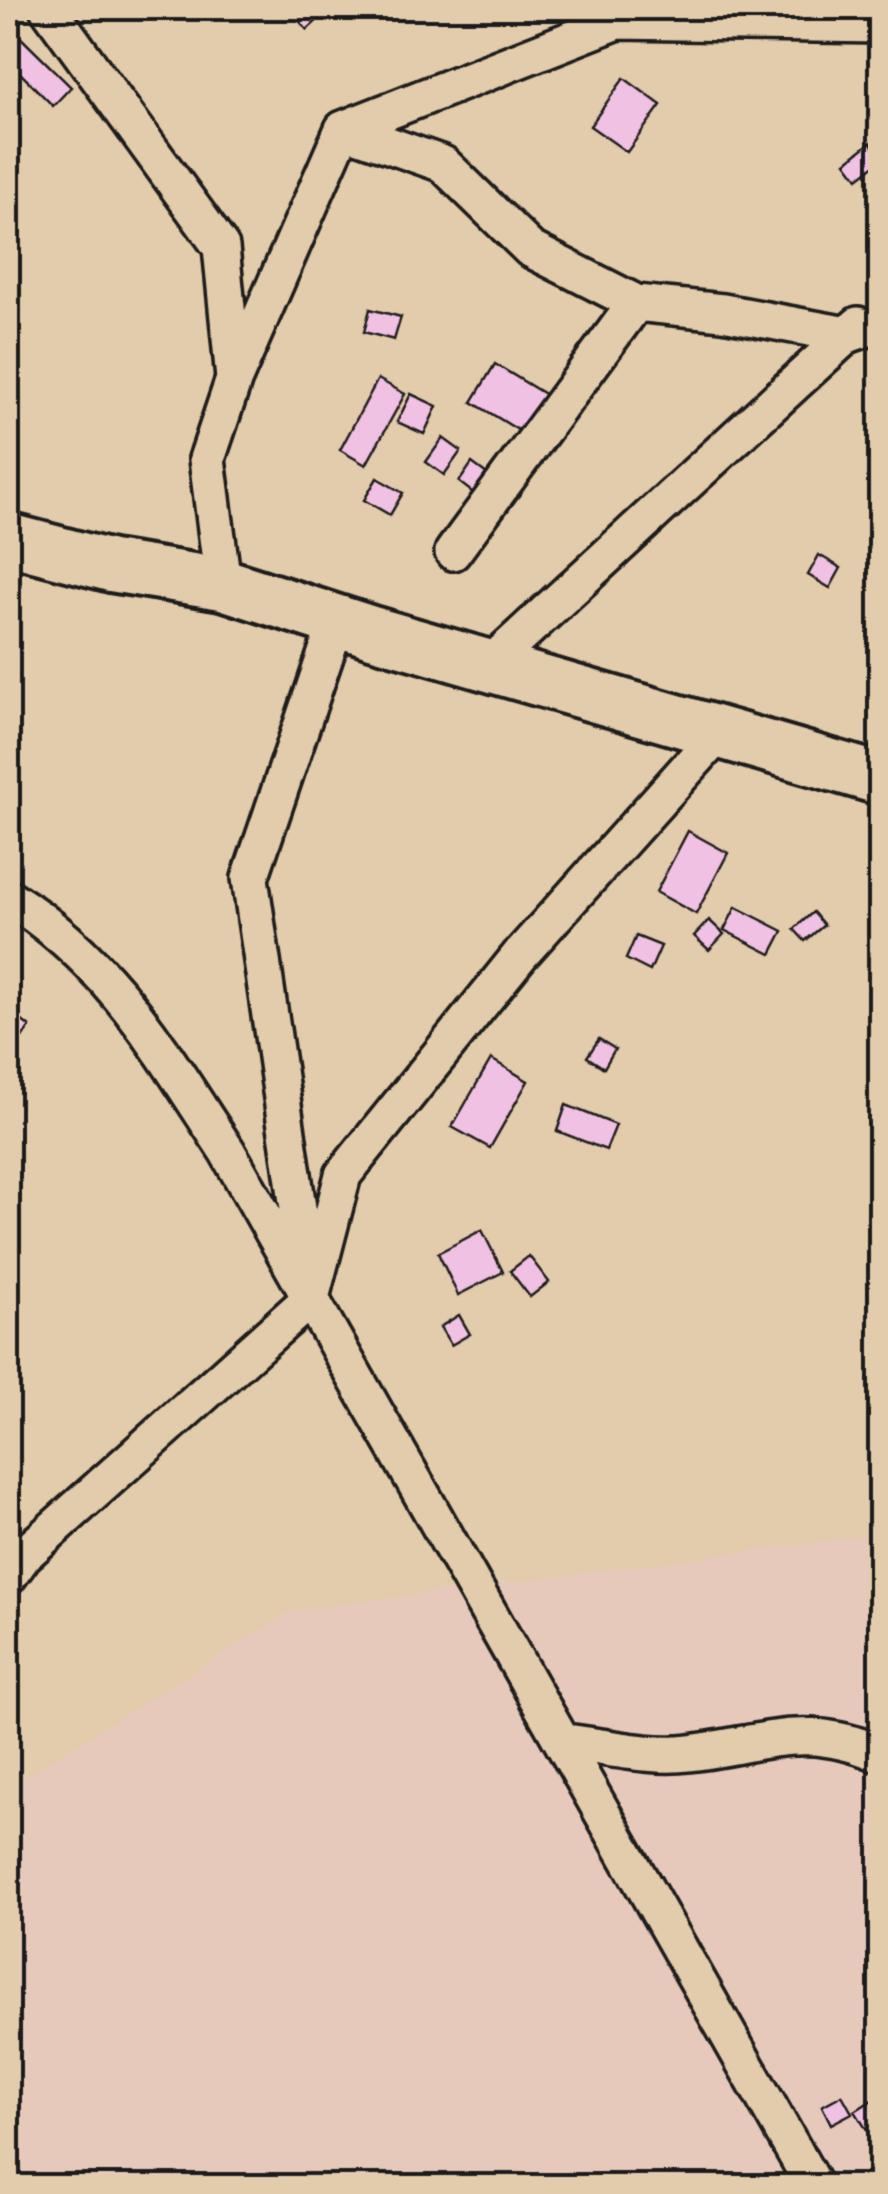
<svg xmlns="http://www.w3.org/2000/svg" width="888" height="2194" font-family="Itim,sans-serif">
<rect width="100%" height="100%" fill="#e3ccac"/>
<filter id="ink" filterUnits="userSpaceOnUse"><feTurbulence type="fractalNoise" baseFrequency=".01" numOctaves="2"/><feDisplacementMap in="SourceGraphic" scale="20" xChannelSelector="R" yChannelSelector="G"/><feConvolveMatrix kernelMatrix="1 2 1 2 8 2 1 2 1" color-interpolation-filters="sRGB"/></filter>
<g filter="url(#ink)">
<!-- built -->
<path fill="#e7c9bc" d="M880 1534V2186H8V1787L292 1611Z"/>
<!-- building -->
<path fill="#f1c1e3" stroke="#1c1c1c" stroke-width="2.5" d="M308 8 322 16 307 30 297 18Z
M8 25 71 87 53 106 8 61Z
M624 78 661 105 627 152 590 126Z
M871 142 880 161 858 178 846 162Z
M370 309 401 317 394 340 364 332Z
M495 364 546 395 523 433 472 402Z
M378 379 405 394 366 465 340 450Z
M411 394 437 406 424 434 397 422Z
M443 438 461 451 444 475 426 462Z
M472 463 491 477 477 496 459 482Z
M377 478 403 493 390 515 364 500Z
M819 555 841 568 830 588 808 575Z
M688 831 728 853 696 914 656 892Z
M736 907 783 931 771 954 724 930Z
M813 912 824 925 805 941 794 929Z
M709 920 724 934 709 950 694 936Z
M636 936 661 946 650 971 626 959Z
M8 1010 30 1027 13 1051 8 1047Z
M599 1039 615 1049 604 1068 587 1057Z
M491 1059 528 1081 490 1148 452 1127Z
M566 1105 616 1125 606 1150 557 1131Z
M482 1230 503 1272 458 1295 438 1253Z
M529 1256 549 1282 530 1297 510 1271Z
M459 1315 470 1334 451 1345 440 1327Z
M842 2095 852 2113 831 2124 822 2106Z
M880 2095V2152L855 2111Z"/>
<g fill="none" stroke-linecap="round" stroke-linejoin="round">
<defs>
<path id="minor" d="M48 8 221 247 234 379 207 459 223 584
M343 129 443 164 530 249 636 303 723 312 847 335 880 324
M234 379 343 129 618 21 880 25
M453 552 636 303
M490 664 858 325
M8 897C112 962 161 1051 227 1151L814 2186
M308 1277 250 878 337 621
M8 1577 24 1555 311 1298 343 1175 520 955 721 731
M564 1742C603 1746 650 1758 689 1753 765 1744 804 1721 880 1754"/>
<path id="secondary" d="M8 539 111 566 223 584 372 632 880 779"/>
</defs>
<!-- minor casing -->
<use href="#minor" stroke="#1c1c1c" stroke-width="42"/>
<!-- secondary casing -->
<use href="#secondary" stroke="#1c1c1c" stroke-width="58"/>
<!-- minor -->
<use href="#minor" stroke="#e3ccac" stroke-width="35"/>
<!-- secondary -->
<use href="#secondary" stroke="#e3ccac" stroke-width="50"/>
</g>
</g>
<!-- margin -->
<rect width="888" height="2194" fill="none" stroke="#e3ccac" stroke-width="40"/>
<rect x="20" y="20" width="848" height="2154" fill="none" stroke="#1c1c1c" stroke-width="4" filter="url(#ink)"/>
</svg>
